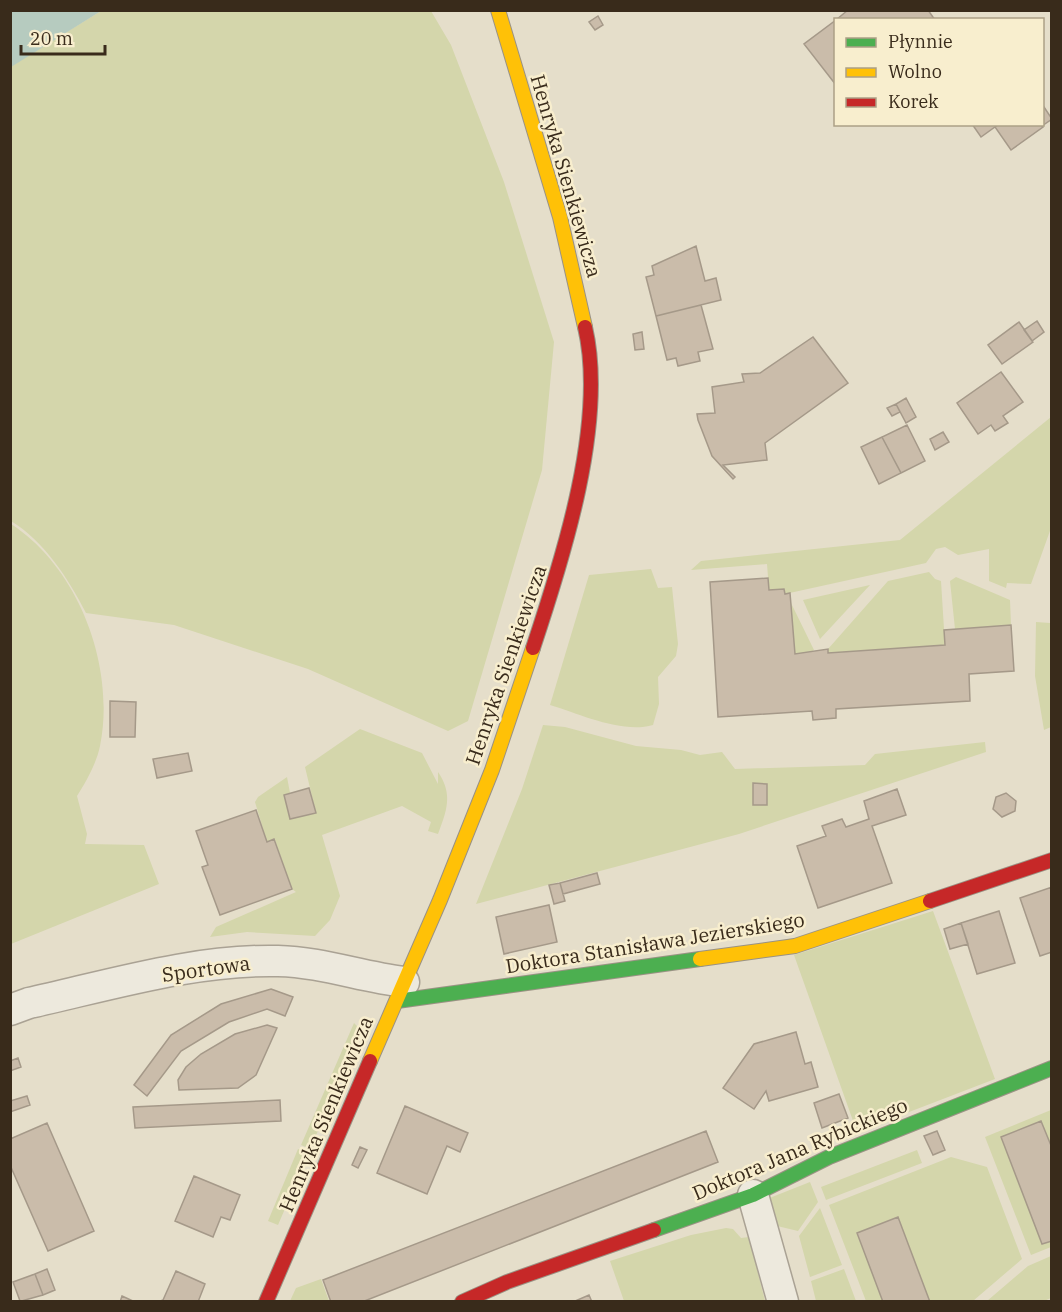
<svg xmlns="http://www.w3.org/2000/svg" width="1062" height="1312" font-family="'IBM Plex Serif',serif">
<rect width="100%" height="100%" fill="#e5deca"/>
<!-- green -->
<path fill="#d4d6ab" d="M101 11H431L451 45 504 182 554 342 542 470 468 721 448 731 308 669 174 625 86 613C68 578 44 541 11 521L10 67Z
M1051 417V528L1031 584 1007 583 1006 588 989 581V549L958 555 945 547 936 549 926 563 785 594 769 590 767 564 691 570 701 561 900 540Z
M11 524C79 568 116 667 100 746 97 762 86 782 77 796L87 834 85 844 144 845 159 884 11 944Z
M651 569 658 588 672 587 678 644 676 656 658 677 659 704 653 725C622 734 580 714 550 705L589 575Z
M929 572 935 579 941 581 945 645 828 653V649L888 581Z
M956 577 1010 600 1011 625 955 629 950 581Z
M870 585 820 639 803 600Z
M791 603 814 650 810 653 795 654Z
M1036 622 1050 623 1051 632V727L1044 730 1035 676Z
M543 725 565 727 636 746 681 750 700 755 722 752 735 769 865 765 875 754 985 742 986 752 739 834 476 904 522 789Z
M360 729 422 753 438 784V772C453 794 447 810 438 834L428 831 431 822 402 806 322 835 340 896 330 920 315 936 247 932 210 937 216 927 296 892 292 889 275 840 267 842 255 802 258 797 287 777 290 793 284 795 290 819 316 813 305 767Z
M933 911 995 1079 857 1132 794 955Z
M354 1023 360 1029V1035L310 1149 301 1145Z
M1051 1110V1247L1031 1255 985 1137Z
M298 1149 309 1153 278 1225 268 1221Z
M917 1150 922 1163 826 1200 821 1187Z
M951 1157 987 1167 1022 1259 973 1301H866L829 1205Z
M810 1182 818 1202 798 1231 773 1225 767 1199Z
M820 1208 842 1265 810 1277 799 1236Z
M726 1228 733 1229 741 1238 749 1237 765 1301H624L610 1261 691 1235Z
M1051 1256V1298L1044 1301H987L1028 1266Z
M844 1269 856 1301H816L811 1281Z
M321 1279 329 1301H290L296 1288Z"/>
<!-- water -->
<path fill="#b6cbbf" d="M11 10H101V11L11 67Z"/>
<!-- building -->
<path fill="#cabcaa" stroke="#a59989" stroke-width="1.5" d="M848 10H928L935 20H836Z
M598 16 603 25 595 30 589 22Z
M836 20V85L804 44Z
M1042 104 1052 119 1042 126 1041 124Z
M972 124H999L981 137Z
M999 124H1041L1043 127 1011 150 995 127Z
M696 246 705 281 716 278 721 300 656 316 646 277 654 275 652 266Z
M701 305 713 349 698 352 700 361 678 366 676 358 667 360 656 316Z
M1037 321 1044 332 1032 341 1024 330Z
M1019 322 1033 342 1002 364 988 345Z
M642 332 644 349 635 350 633 334Z
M813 337 848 383 765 443 767 460 723 465 735 477 733 479 712 456 698 420 697 414 715 413 712 387 744 382 742 374 760 373Z
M1001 372 1023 402 1003 416 1008 423 995 431 991 425 978 434 957 403Z
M906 398 916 417 906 423 896 404Z
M896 404 900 412 892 416 887 408Z
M907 425 925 461 901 473 882 437Z
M943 432 949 442 935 450 930 439Z
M882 437 901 473 879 484 861 447Z
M768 578 769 590 784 589 785 594 790 593 795 654 828 649V653L945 645 944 630 1011 625 1014 671 969 674 970 701 836 709V718L813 720 812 711 718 717 710 582Z
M110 701 136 702 135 737H110Z
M188 753 192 771 157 778 153 759Z
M753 783 767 784V805H753Z
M309 788 316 813 290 819 284 795Z
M897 789 906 815 872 826 892 883 818 908 797 846 826 836 822 826 842 819 846 827 869 819 864 801Z
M1006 793 1016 801 1015 811 1002 817 993 809 996 797Z
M256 810 267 842 274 839 292 889 220 915 202 867 208 865 196 831Z
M597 873 600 884 563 894 560 883Z
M560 883 565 901 554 904 549 885Z
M1052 887V952L1040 956 1020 898Z
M549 905 557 942 504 954 496 917Z
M999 911 1015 963 977 974 961 923Z
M961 923 968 944 950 949 944 929Z
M271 989 293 997 285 1016 267 1009 229 1022 181 1051 147 1096 134 1085 171 1035 221 1004Z
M267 1025 277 1028 256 1075 238 1088 179 1090 178 1080 186 1067 201 1054 235 1034Z
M796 1032 805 1064 811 1062 818 1087 769 1101 766 1091 754 1109 723 1088 754 1044Z
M18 1058 21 1067 10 1071V1061Z
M839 1094 848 1118 822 1128 814 1103Z
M27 1096 30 1105 10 1112V1101Z
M280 1100 281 1121 135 1128 133 1107Z
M405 1106 468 1133 460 1152 447 1146 427 1194 377 1173Z
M1041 1121 1052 1148V1241L1042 1244 1001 1137Z
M47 1123 94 1231 48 1251 10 1165V1139Z
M706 1131 718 1162 362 1302H331L323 1280Z
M937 1131 945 1150 933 1155 924 1136Z
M360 1147 367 1150 358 1168 352 1165Z
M194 1176 240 1195 230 1220 221 1217 213 1237 175 1221Z
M898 1217 930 1302H883L857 1233Z
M47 1269 55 1290 43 1295 35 1274Z
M176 1271 205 1284 198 1302H158L163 1300Z
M35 1274 43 1295 18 1302 20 1301 13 1282Z
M589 1295 592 1302H573Z
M122 1296 135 1302H120Z"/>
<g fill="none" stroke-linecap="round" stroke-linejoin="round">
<defs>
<path id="street" d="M10 1010 29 1003C110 985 195 959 278 961 322 962 361 977 404 982
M753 1195 783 1302"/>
<path id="fast" d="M397 1001 700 959
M654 1230 753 1195 829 1157 1052 1068"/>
<path id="slow" d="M498 10 560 217 585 327
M700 959 795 946 930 901
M370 1061 440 900 492 770 533 648"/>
<path id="jam" d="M533 648C563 558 607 421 585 327
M930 901 1052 860
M266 1302 370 1061
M462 1302 507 1282 654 1230"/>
</defs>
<!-- street casing -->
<use href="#street" stroke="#aaa294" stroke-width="33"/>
<!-- fast casing -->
<use href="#fast" stroke="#9a9284" stroke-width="16"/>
<!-- slow casing -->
<use href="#slow" stroke="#9a9284" stroke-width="16"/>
<!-- jam casing -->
<use href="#jam" stroke="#9a9284" stroke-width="16"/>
<!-- street -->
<use href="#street" stroke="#ede9dd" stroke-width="30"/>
<!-- fast -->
<use href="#fast" stroke="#4caf50" stroke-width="14"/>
<!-- slow -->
<use href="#slow" stroke="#ffc107" stroke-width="14"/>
<!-- jam -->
<use href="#jam" stroke="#c62828" stroke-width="14"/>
</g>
<g text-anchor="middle" stroke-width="5" stroke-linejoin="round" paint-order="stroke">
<!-- street labels -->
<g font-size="20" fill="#392b1b" stroke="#f8eece">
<text transform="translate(566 176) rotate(74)" y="7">Henryka Sienkiewicza</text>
<text transform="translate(506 665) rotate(-71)" y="7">Henryka Sienkiewicza</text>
<text transform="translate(655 943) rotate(-9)" y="7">Doktora Stanisława Jezierskiego</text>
<text transform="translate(206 969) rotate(-8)" y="7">Sportowa</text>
<text transform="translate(326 1114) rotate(-67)" y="7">Henryka Sienkiewicza</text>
<text transform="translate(800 1149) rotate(-23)" y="7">Doktora Jana Rybickiego</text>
</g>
</g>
<!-- border -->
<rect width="1062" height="1312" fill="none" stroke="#392b1b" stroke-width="24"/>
<!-- legend -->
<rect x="834" y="18" width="210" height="108" fill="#f8eece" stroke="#aca086" stroke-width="1.5"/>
<rect x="846" y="38" width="30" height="9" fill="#4caf50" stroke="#aca086" stroke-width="1.5"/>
<text x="888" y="48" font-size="18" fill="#392b1b">Płynnie</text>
<rect x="846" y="68" width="30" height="9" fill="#ffc107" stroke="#aca086" stroke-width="1.5"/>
<text x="888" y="78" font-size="18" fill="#392b1b">Wolno</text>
<rect x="846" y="98" width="30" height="9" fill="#c62828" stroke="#aca086" stroke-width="1.5"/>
<text x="888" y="108" font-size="18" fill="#392b1b">Korek</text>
<!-- scale -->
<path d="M21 45v9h84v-9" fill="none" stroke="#392b1b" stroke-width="3"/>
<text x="30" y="45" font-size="18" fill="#392b1b" stroke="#f8eece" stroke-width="4.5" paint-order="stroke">20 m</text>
</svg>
